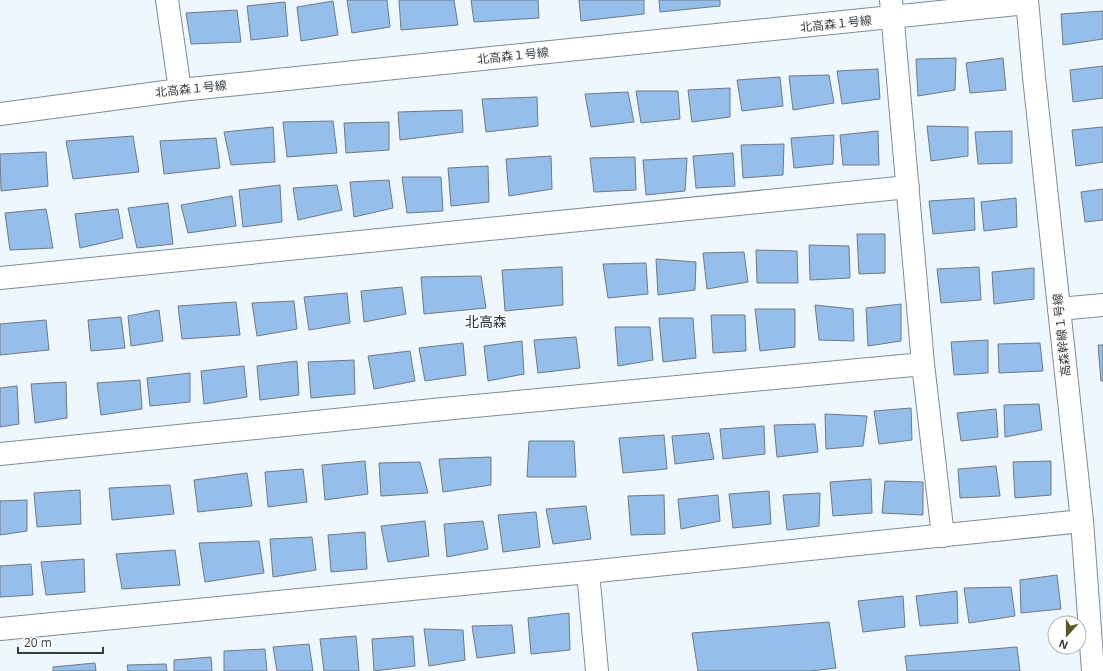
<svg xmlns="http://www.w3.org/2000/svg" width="1103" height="671" font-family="'Open Sans','Noto Sans JP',sans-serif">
<rect width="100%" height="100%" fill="#eef6fe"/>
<!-- building -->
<path fill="#95beea" stroke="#6e7a86" d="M347 0H387L390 27 352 33Z
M399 0H454L458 25 401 30Z
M471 0H538L539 18 474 22Z
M579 0H644V14L581 21Z
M659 0H720V6L660 12Z
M333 1 338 35 301 41 297 7Z
M285 2 288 36 251 40 247 6Z
M237 10 241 42 191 44 186 13Z
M1103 11V39L1063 45 1061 14Z
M956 58 955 90 918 96 916 59Z
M1003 58 1006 90 970 93 966 63Z
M1103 66V98L1073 102 1070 70Z
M878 69 880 99 842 104 837 71Z
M829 75 834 103 793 110 789 76Z
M780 77 783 106 742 111 737 80Z
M730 88V117L692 122 688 90Z
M636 91H678L680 119 641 123Z
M628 92 634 122 591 127 585 94Z
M537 97 538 126 486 132 482 99Z
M462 110 463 132 400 140 398 112Z
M333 121 337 153 287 157 283 122Z
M389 122V150L346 153 344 123Z
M927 126 968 127V156L931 161Z
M273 127 275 162 231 165 224 132Z
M1103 127V162L1076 166 1072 130Z
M878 131 879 165H843L840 135Z
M1012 131V163L978 164 975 132Z
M834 135 833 164 794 168 791 138Z
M133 136 139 172 73 179 66 141Z
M216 138 220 168 164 174 160 141Z
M784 144 783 175 743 178 741 145Z
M46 152 48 186 1 191 0 154Z
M733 153 735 186 696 188 693 156Z
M551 156 552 189 509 196 506 159Z
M635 157 636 190 594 192 590 158Z
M687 158 685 191 646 195 643 160Z
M488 166 489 202 451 206 448 168Z
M402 177H441L443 211 407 213Z
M389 180 393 208 354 217 350 182Z
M280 185 282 222 243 227 239 190Z
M337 185 342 210 298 220 293 188Z
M1103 189V220L1085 222 1081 192Z
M232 196 236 226 188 233 181 205Z
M974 198 975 230 933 234 929 201Z
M1016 198 1017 227 984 231 981 202Z
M168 203 173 244 137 248 128 208Z
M46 209 53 248 10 250 5 213Z
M118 209 123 238 80 248 75 214Z
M857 234H885V273L859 274Z
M809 245 849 246 850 278 810 280Z
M756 250 797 251 798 283H757Z
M744 252 748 282 707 289 703 253Z
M656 259 696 262 695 290 658 295Z
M646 263 648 294 608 298 603 264Z
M562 267 563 305 505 311 502 270Z
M979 267 981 300 941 303 937 269Z
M1034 268V299L994 304 992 272Z
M481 276 486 308 424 314 421 277Z
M402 287 406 314 364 322 361 291Z
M347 293 350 323 309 330 304 297Z
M294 301 297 329 257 336 252 303Z
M236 302 240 335 182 339 178 306Z
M901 304V341L868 346 866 308Z
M815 305 853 309 854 341 819 340Z
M755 309H795V347L760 351Z
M159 310 163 341 131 346 128 316Z
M711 315H745L746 351 713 353Z
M121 317 125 348 91 351 88 320Z
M659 318H693L696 358 663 362Z
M46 320 49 350 0 355V324Z
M615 327H650L653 360 618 366Z
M576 337 580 368 538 373 534 340Z
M988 340V373L954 375 951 342Z
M522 341 524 374 488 381 484 346Z
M463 343 466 375 425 381 419 348Z
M1040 343 1043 371 999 373 998 344Z
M1098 345H1103V381H1101Z
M410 351 415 381 374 389 368 356Z
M354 360 355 394 311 398 308 362Z
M297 361 299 395 260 400 257 366Z
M244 366 247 397 204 404 201 371Z
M190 373V402L150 406 147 378Z
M140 380 142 409 101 415 97 383Z
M66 382 67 418 35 423 31 384Z
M17 386 19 424 0 427V388Z
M1039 404 1042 430 1005 437 1004 405Z
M911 408 912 440 879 444 874 411Z
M996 409 998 437 961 441 957 413Z
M825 414 867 416 863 446 826 449Z
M815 424 818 452 777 457 774 425Z
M764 426 765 454 723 459 720 429Z
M709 433 714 459 675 464 672 436Z
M664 435 667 469 623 473 619 438Z
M529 441H574L576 477H527Z
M491 457V485L443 492 439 459Z
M365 461 368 494 325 500 322 465Z
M1051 461V495L1015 498 1013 462Z
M420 462 428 493 381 496 379 463Z
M996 466 1000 496 960 498 958 469Z
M303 469 307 502 268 507 265 472Z
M247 473 252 506 198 512 194 480Z
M871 479 872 513 833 516 830 482Z
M885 481 923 482V515L882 513Z
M170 485 174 514 112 520 109 488Z
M80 490 81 524 37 527 34 493Z
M769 491 771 524 733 528 729 494Z
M820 493 819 526 787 530 783 495Z
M664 495 665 534 631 535 628 496Z
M718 495 720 521 681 529 678 499Z
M27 500V531L0 535V501Z
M586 506 591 539 553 544 546 509Z
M536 512 540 547 503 552 498 515Z
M425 521 429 556 388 562 381 526Z
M483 521 488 549 447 557 444 524Z
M365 532 367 569 331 572 328 535Z
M312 537 316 570 273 577 270 539Z
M259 541 264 573 205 582 199 543Z
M175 550 180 585 122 589 116 554Z
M84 559 85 592 46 595 41 562Z
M31 564 33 595 0 597V566Z
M1057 575 1061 609 1021 613 1020 580Z
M1011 587 1015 616 969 623 964 588Z
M957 591 958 623 920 626 916 596Z
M903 596 905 627 863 632 858 601Z
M569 613 570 650 531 654 528 618Z
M829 622 836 668 810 671H698L692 633Z
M512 625 515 653 477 658 472 626Z
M424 629 463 630 465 660 429 666Z
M356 636 359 671H324L320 639Z
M413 636 415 666 374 671 372 639Z
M309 644 313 671H277L273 647Z
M1017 647 1020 671H907L905 656Z
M265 649 267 671H224V651Z
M211 657 212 671H174V660Z
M95 663 96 671H53V667Z
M166 664 167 671H128L127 665Z"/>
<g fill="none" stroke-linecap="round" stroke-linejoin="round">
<defs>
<path id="street" d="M167 0 180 90
M891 0 923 364 943 536
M0 114 180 90 1027 3
M0 278 908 187
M1059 309 1103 305
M0 454 443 409 923 364
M588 572 597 671
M0 629 588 572 1082 521"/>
<path id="secondary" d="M1027 0 1034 77 1082 521 1093 671"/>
</defs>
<!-- street casing -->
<use href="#street" stroke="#808b99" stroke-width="24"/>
<!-- secondary casing -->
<use href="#secondary" stroke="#808b99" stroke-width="24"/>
<!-- street -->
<use href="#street" stroke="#fff" stroke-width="22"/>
<!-- secondary -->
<use href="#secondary" stroke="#fff" stroke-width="22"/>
</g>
<g text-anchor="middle" stroke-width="3" stroke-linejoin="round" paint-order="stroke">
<!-- street labels -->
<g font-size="12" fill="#353b40" stroke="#fff">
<text transform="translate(836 24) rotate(-6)" y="4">北高森１号線</text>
<text transform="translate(513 56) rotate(-6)" y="4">北高森１号線</text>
<text transform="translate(191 89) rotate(-6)" y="4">北高森１号線</text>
<text transform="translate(1062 335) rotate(-96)" y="4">高森幹線１号線</text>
</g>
<!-- quarter labels -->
<g font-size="14" fill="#28323d" stroke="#fff">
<text x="486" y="327">北高森</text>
</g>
</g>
<!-- north arrow -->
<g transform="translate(1067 635) rotate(201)"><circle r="19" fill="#ffffff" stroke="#aeb1b3"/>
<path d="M0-3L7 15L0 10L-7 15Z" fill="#5c5724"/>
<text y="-6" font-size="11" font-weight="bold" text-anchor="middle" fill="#353b40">N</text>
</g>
<!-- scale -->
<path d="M18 647v6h85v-6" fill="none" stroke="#353b40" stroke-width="2"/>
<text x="24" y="647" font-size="12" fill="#353b40" stroke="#ffffff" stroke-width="3" paint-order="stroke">20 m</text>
</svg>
